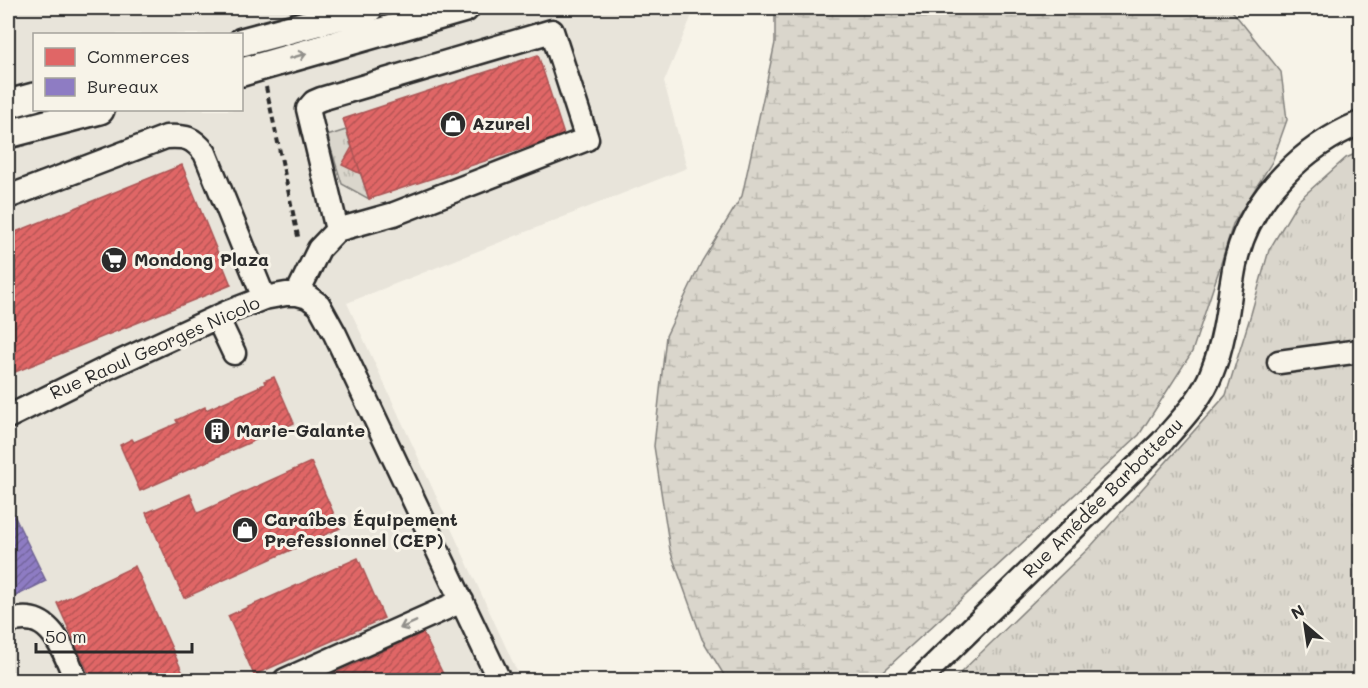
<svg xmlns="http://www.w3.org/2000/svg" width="1368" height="688" font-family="Mali,sans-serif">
<defs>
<pattern id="grass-tufts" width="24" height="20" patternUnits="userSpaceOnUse" patternTransform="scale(1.5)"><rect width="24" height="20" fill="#dad6cc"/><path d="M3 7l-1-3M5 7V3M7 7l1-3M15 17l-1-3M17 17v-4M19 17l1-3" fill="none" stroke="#bbb8af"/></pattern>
<pattern id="wetland-marsh" width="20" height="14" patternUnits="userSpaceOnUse" patternTransform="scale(1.5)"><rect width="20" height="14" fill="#dad6cc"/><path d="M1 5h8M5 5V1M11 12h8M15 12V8" fill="none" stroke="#bbb8af"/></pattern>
<pattern id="shops-hatch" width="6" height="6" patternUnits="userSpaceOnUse" patternTransform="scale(1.5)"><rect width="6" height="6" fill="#e06666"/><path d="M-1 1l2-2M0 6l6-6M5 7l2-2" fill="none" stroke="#b65454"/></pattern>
<pattern id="offices-hatch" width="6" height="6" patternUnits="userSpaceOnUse" patternTransform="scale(1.5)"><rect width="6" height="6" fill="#8e7cc3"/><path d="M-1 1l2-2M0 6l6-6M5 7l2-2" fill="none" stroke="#74669f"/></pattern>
</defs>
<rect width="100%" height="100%" fill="#f7f3e8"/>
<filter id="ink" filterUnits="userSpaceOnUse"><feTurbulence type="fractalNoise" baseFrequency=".0167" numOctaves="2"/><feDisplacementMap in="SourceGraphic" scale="12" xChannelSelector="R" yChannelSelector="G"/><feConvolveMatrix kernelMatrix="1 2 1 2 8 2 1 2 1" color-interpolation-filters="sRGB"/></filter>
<g filter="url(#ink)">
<!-- built -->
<path fill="#e8e4da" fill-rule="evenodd" d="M8 8H695L664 82 687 168 347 303 521 680H8ZM34 34H242V110H34Z"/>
<!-- grass -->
<path fill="url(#grass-tufts)" stroke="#82807c" stroke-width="1.5" d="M346 130 369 199 342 184 327 136Z
M1360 152V680H953L1092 545 1226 395 1251 314 1269 250 1299 200 1346 158Z"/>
<!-- wetland -->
<path fill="url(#wetland-marsh)" stroke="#82807c" stroke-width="1.5" d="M775 8H1230L1281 72 1287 120 1272 162 1233 224 1219 270 1192 352 1139 435 874 680H727L702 639 670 550 654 446 666 336 702 261 742 196 775 43Z"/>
<!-- shops -->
<path fill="url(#shops-hatch)" stroke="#aa5454" stroke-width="1.5" d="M538 55 564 135 369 199 343 119Z
M352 147 361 174 342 165Z
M182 165 231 285 8 375V235Z
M274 377 294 423 140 491 120 445 132 439 134 442 178 423 176 420 205 407 206 410 265 384 264 381Z
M311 462 340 528 184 598 146 513 190 494 198 513Z
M358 558 384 618 254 675 228 616Z
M135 566 186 680H92L57 603Z
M423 633 446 680H320Z"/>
<!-- offices -->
<path fill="url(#offices-hatch)" stroke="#706495" stroke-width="1.5" d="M8 503 46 581 8 600Z"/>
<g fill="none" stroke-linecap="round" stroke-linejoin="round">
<defs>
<path id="minor" d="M8 197 166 137C186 136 192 137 205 153L264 298
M297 294 319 249 337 230 308 109 314 102 321 99 552 31 587 139 394 214 337 230
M217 317 234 353
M1279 362 1360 351
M8 417 109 367 228 312 264 298 286 294H297L308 297 319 305 335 334 499 680
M8 622C51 607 63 650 76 680
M285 680 462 601
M919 680 1162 442C1180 421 1202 399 1212 372 1223 345 1227 316 1231 287 1233 277 1234 266 1237 256 1253 196 1304 146 1360 123"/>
<path id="major" d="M242 42 369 8
M242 72 465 8
M8 104 34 97
M8 134 100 110"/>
</defs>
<!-- minor casing -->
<use href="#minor" stroke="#2b2b2b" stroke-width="27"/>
<!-- major casing -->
<use href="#major" stroke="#2b2b2b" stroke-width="32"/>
<!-- path -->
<path stroke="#2b2b2b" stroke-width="4" stroke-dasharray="6 4.5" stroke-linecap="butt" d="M266 87 299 241"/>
<!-- minor -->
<use href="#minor" stroke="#f7f3e8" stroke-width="22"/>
<!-- major -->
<use href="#major" stroke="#f7f3e8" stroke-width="27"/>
</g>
<!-- one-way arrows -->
<defs><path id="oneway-shaft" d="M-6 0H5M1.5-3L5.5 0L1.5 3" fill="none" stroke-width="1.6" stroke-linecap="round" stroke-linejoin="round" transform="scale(1.5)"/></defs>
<g stroke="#918f8a">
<use href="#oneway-shaft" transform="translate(298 56) rotate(-16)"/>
<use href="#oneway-shaft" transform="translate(408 625) rotate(156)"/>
</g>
</g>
<!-- icons -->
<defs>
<symbol id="shop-disc" viewBox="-11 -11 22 22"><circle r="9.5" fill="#2b2b2b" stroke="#f7f3e8"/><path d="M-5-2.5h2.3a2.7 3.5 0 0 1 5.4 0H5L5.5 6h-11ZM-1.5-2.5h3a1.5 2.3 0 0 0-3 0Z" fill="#fff"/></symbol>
<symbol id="supermarket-disc" viewBox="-11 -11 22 22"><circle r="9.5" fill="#2b2b2b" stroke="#f7f3e8"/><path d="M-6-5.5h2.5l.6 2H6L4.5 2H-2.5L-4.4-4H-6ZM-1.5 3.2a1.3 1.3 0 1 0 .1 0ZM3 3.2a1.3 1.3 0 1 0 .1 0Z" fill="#fff"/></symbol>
<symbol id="building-disc" viewBox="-11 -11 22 22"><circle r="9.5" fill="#2b2b2b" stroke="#f7f3e8"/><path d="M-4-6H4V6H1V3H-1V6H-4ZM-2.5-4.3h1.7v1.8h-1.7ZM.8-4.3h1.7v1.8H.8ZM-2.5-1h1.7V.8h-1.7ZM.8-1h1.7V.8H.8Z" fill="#fff"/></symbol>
</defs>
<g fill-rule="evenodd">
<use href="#shop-disc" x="438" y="109" width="30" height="30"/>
<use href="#supermarket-disc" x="99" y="245" width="30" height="30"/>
<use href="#building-disc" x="202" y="416" width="30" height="30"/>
<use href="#shop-disc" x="230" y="515" width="30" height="30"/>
</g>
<g text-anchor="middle" stroke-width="6" stroke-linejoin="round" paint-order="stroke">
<!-- poi labels -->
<g font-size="18" font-weight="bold" fill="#2b2b2b" stroke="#f7f3e8" text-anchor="start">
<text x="472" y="130">Azurel</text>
<text x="134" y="266">Mondong Plaza</text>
<text x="236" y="437">Marie-Galante</text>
<text x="264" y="526">Caraîbes Équipement<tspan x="264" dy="21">Prefessionnel (CEP)</tspan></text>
</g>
<!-- street labels -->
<g font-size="18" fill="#2b2b2b" stroke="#f7f3e8">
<text transform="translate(155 348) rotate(-24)" y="6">Rue Raoul Georges Nicolo</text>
<text transform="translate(1103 498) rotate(-45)" y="6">Rue Amédée Barbotteau</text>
</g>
</g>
<!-- margin -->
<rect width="1368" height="688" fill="none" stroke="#f7f3e8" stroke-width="30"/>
<rect x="15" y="15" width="1338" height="658" fill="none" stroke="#2b2b2b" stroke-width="2" filter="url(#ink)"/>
<!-- legend -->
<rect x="33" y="33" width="210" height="78" fill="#f7f3e8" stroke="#a5a39c" stroke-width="1.5"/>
<rect x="45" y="48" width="30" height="18" fill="#e06666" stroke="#a5a39c" stroke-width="1.5"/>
<text x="87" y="63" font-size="18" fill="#2b2b2b">Commerces</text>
<rect x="45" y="78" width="30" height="18" fill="#8e7cc3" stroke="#a5a39c" stroke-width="1.5"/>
<text x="87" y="93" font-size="18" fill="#2b2b2b">Bureaux</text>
<!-- north arrow -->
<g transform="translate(1305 625) rotate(331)" stroke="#f7f3e8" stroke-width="4.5" paint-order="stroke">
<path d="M0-4.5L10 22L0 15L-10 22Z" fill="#2b2b2b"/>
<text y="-9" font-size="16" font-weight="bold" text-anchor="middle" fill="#2b2b2b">N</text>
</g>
<!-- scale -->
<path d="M36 643v9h156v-9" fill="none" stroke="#2b2b2b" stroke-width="3"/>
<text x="45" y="643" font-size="18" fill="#2b2b2b" stroke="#f7f3e8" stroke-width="4.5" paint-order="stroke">50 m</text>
</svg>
